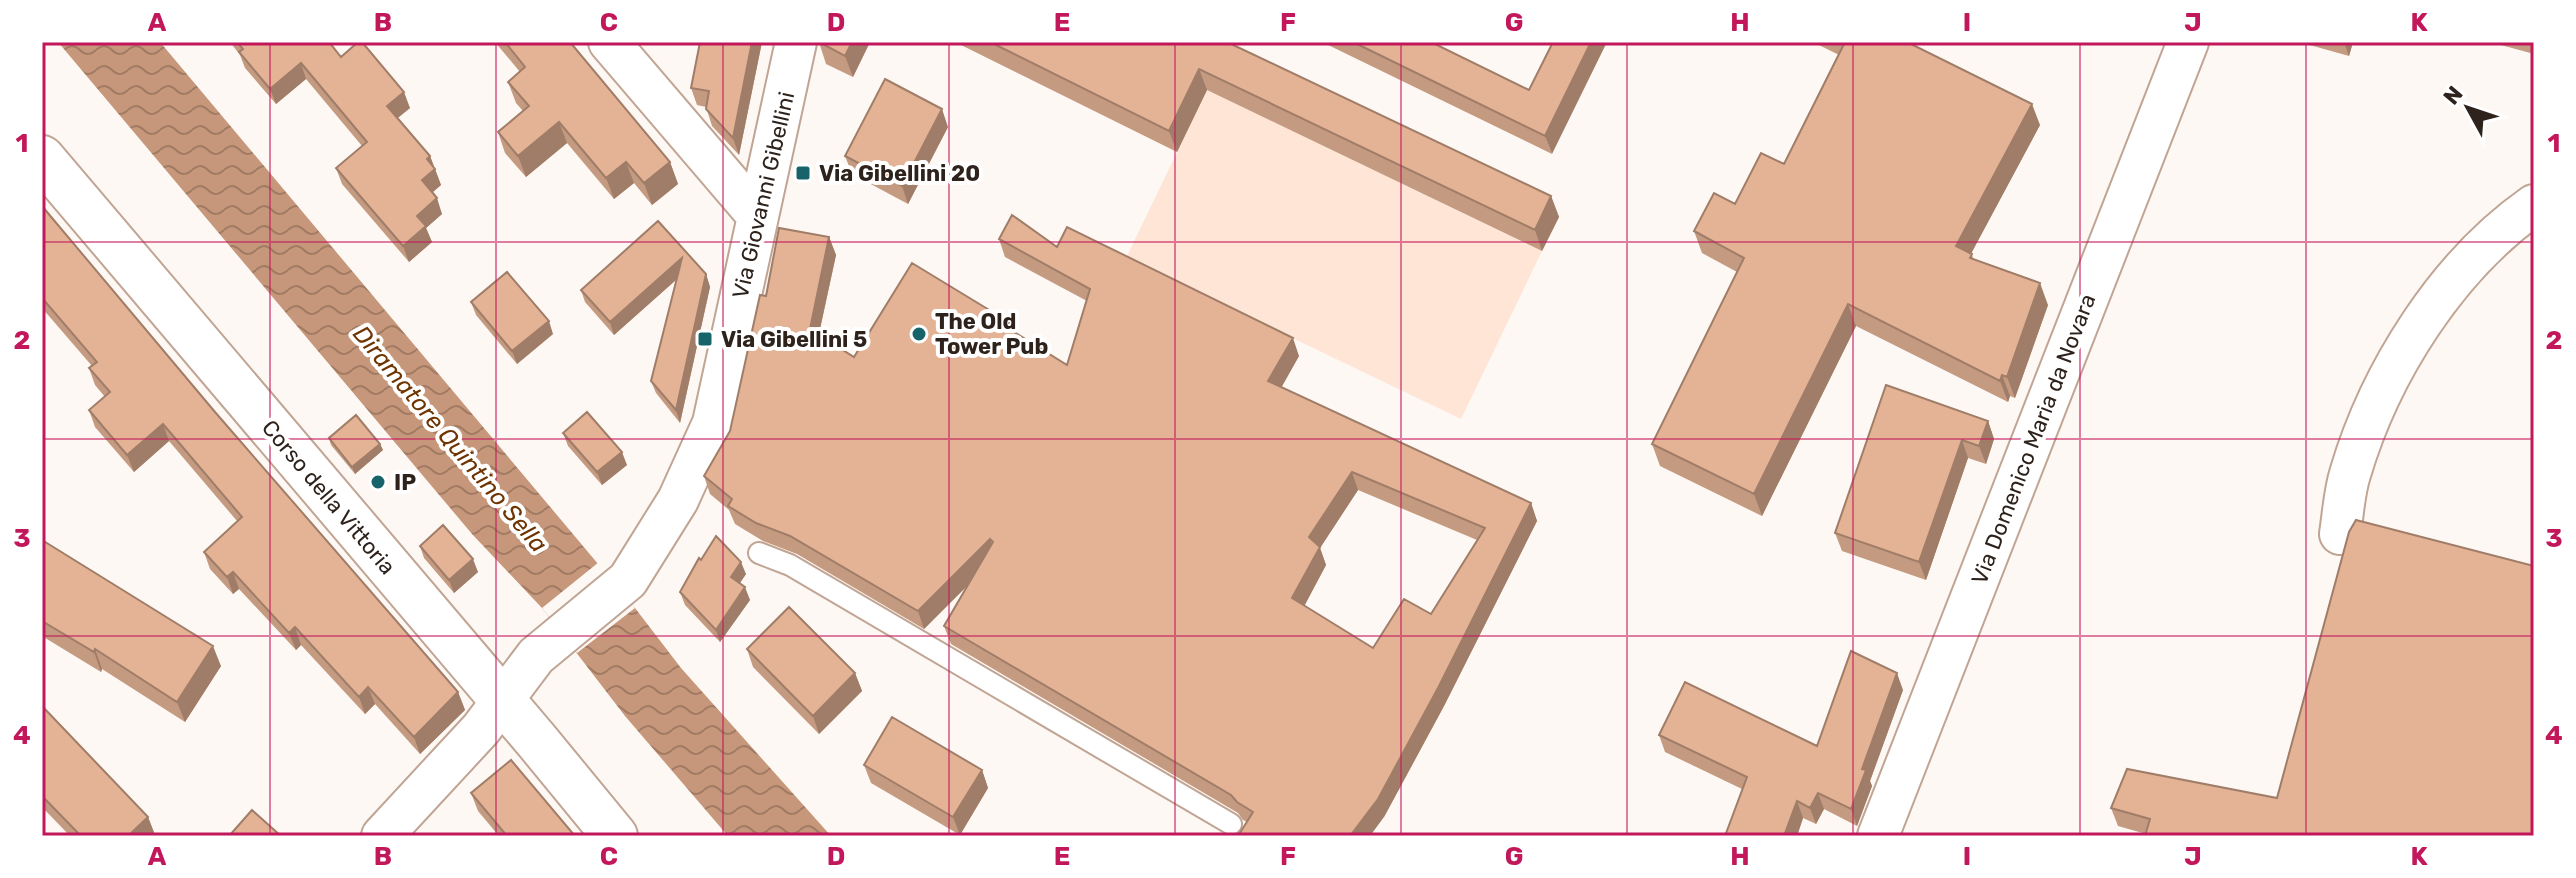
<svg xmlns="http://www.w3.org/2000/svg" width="2576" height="878" font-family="Rubik,sans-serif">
<defs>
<pattern id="water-waves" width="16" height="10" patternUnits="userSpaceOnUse" patternTransform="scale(2)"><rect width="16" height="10" fill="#c6977a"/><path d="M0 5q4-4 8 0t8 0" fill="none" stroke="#a17b63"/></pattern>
</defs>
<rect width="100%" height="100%" fill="#fef8f4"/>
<!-- pitch -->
<path fill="#fee5d6" d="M1207 90 1542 251 1461 419 1126 258Z"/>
<!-- water -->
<path fill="url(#water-waves)" d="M58 42H160L635 608 681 668 831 836H728L625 716 542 608 472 534Z"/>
<!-- pier -->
<path fill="#fef8f4" d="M599 562 635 608 577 653 542 608Z"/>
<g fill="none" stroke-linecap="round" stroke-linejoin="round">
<defs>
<path id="lane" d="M759 553 790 565 1231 824"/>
<path id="street" d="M609 42 757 215
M2340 534C2343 515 2344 493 2350 474 2380 372 2447 266 2534 205
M382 836 481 729 536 656 628 580 678 500 713 423 796 42
M1878 836 2188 42"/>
<path id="secondary" d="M42 158 537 741 615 836"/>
</defs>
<!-- lane casing -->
<use href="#lane" stroke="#c0a594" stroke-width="24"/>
<!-- street casing -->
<use href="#street" stroke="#c0a594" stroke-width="44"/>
<!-- secondary casing -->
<use href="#secondary" stroke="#c0a594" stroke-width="48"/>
<!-- lane -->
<use href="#lane" stroke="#fff" stroke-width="20"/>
<!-- street -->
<use href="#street" stroke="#fff" stroke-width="40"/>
<!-- secondary -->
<use href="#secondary" stroke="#fff" stroke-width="44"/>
</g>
<!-- wall -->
<path fill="#c49a80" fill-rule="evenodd" d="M230 42H329L341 57 410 108 397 118 430 156 441 185 432 193 442 214 426 228 432 242 409 262 342 184 336 168 362 146 306 79 276 104 245 68 240 55Z
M495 42H570L670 162 678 184 652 205 634 183 614 199 567 143 526 177 505 153 498 132 523 111 516 103 508 82 520 72Z
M700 42H762L739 155 712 126 706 107 697 105 691 88Z
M819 42H870L853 77 826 64Z
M955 42H1227L1551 196 1559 217 1542 251 1207 90 1177 152Z
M1322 42H1431L1529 90 1552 154Z
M1813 42H1907L2040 125 1971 253 1974 260 2048 305 2015 398 2010 396 2008 402 1856 326 1762 516 1660 466 1652 444 1737 272 1702 253 1694 231 1735 204 1784 164 1839 55Z
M2299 42H2353L2349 56Z
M2490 42H2534V54Z
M948 127 908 204 852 174 845 156Z
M42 206 215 412 458 692 465 710 420 754 375 704 365 714 301 645 296 650 239 589 233 594 210 569 204 552 237 521 169 441 134 472 95 427 89 410 105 397 95 385 89 368 92 366 42 308Z
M829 237 836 255 819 334 854 357 1009 322 1011 330 1067 365 1087 301 1005 257 999 239 1057 247 1299 356 1281 387 1531 503 1537 521 1444 706 1384 817 1247 822 1243 820 1238 813 951 644 944 626 968 585 924 629 797 554 763 541 735 524 729 510 710 494 704 476 730 431 766 296ZM1358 490 1477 540 1431 614 1373 648 1304 606 1326 565 1320 548Z
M706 274 710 287 680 423 656 393 651 381 676 280 614 335 585 302 581 290Z
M471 302 553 334 517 364 476 315Z
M1988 421 1994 439 1986 464 1968 458 1926 580 1842 551 1835 533Z
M563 433 627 465 602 485 568 446Z
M329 438 380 444 383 450 355 474 331 445Z
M42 540 221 666 185 722 102 669 101 672 42 636Z
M420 546 478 572 454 593 424 558Z
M701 560 746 574 740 583 750 600 720 642 685 605 680 592Z
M747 649 855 673 862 691 819 734 753 667Z
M1903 690 1870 781 1872 786 1857 826 1824 809 1816 824 1803 818 1797 836H1725L1742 789 1665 752 1659 735 1817 746Z
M42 706 148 817 155 835 154 836H70L42 807Z
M864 765 982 770 988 788 960 835 871 783Z
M471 793 575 836H499L478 811Z
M2277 798 2534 836 2146 834 2118 826 2111 808Z"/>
<!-- shaded-wall -->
<path fill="#a07d68" d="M752 42H762L739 155 733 138Z
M852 42H870L853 77 845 56Z
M1591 42H1607L1552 154 1545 136Z
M2344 42H2353L2349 56Z
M301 63 306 79 276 104 270 89Z
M1199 69 1207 90 1177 152 1169 131Z
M404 92 410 108 393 122 387 106Z
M2032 104 2040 125 1964 267 1956 246Z
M942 109 948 127 908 204 902 186Z
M559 122 567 143 526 177 518 156Z
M430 156 441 185 428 196 422 180 427 159Z
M626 162 634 183 614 199 606 178Z
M670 162 678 184 652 205 644 183Z
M1551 196 1559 217 1542 251 1535 230Z
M437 198 442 214 426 228 432 242 409 262 403 246 417 216Z
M829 237 836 255 816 347 810 329Z
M682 258 686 271 614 335 610 322Z
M706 274 710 287 680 423 676 410Z
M2040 283 2048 305 2015 398 2007 377Z
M1848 304 1856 326 1762 516 1754 494Z
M549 321 553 334 517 364 512 351Z
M1293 338 1299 356 1275 399 1268 381Z
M2002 375 2010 396 2008 402 2000 381Z
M1988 421 1994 439 1986 464 1979 446Z
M163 424 169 441 134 472 127 455Z
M1962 440 1968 458 1926 580 1919 562Z
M380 444 383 450 355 474 352 467Z
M622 452 627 465 602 485 597 472Z
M1352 472 1358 490 1320 548 1326 565 1299 616 1292 598 1309 537Z
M1531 503 1537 521 1444 706 1384 817 1370 836H1350Z
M990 539 996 557 924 629 918 611Z
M473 559 478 572 454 593 449 580Z
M741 562 746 574 735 590 731 577Z
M233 572 239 589 233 594 227 577Z
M745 587 750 600 720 642 716 630Z
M295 627 301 645 296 650 289 633Z
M213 646 221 666 185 722 177 702Z
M95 649 102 669 101 672 94 652Z
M855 673 862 691 819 734 813 716Z
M1897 673 1903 690 1870 781 1872 786 1857 826 1851 809 1862 769Z
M368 687 375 704 365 714 359 697Z
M458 692 465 710 420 754 414 737Z
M982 770 988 788 960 835 953 817Z
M1818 793 1824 809 1816 824 1810 808Z
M1797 801 1803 818 1797 836H1784Z
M148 817 155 835 154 836H128Z"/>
<!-- building -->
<path fill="#e4b395" stroke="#a07d68" stroke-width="2" fill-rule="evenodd" d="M237 42H329L341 57 358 42H362L404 92 387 106 430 156 427 159 435 169 422 180 437 198 417 216 426 226 403 246 336 168 367 142 301 63 270 89 239 52 243 49Z
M505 42H570L670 162 644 183 626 162 606 178 559 122 518 156 498 132 529 106 508 82 525 67Z
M700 42H752L733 138 706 109 709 91 691 88Z
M819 42H852L845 56Z
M990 42H1227L1551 196 1535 230 1199 69 1169 131Z
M1353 42H1431L1529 90 1553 42H1591L1545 136Z
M1845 42H1907L2032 104 1956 246 1972 254 1970 258 2040 283 2007 377 2002 375 2000 381 1848 304 1754 494 1652 444 1744 258 1694 231 1714 193 1735 204 1761 153 1784 164Z
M885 79 942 109 902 186 845 156Z
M42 206 215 412 458 692 414 737 368 687 359 697 295 627 289 633 233 572 227 577 204 552 242 517 163 424 127 455 89 410 110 392 89 368 97 362 42 298Z
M1012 215 1057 247 1067 227 1293 338 1268 381 1531 503 1438 688 1378 799 1350 836H1238L1253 812 1237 802 1231 795 944 626 993 542 990 539 918 611 790 536 756 523 728 506 732 499 704 476 730 431 760 295 766 296 779 228 829 237 810 329 854 357 912 263 1009 322 1006 327 1067 365 1090 289 999 239ZM1352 472 1485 528 1431 614 1404 599 1373 648 1292 598 1320 547 1309 537Z
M658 221 706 274 676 410 651 381 682 258 610 322 581 290Z
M507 272 549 321 512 351 471 302Z
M1886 385 1988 421 1979 446 1962 440 1919 562 1835 533Z
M587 412 622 452 597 472 563 433Z
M356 415 380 444 352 467 329 438Z
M2356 520 2534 566V836H2145L2150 819 2111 808 2127 769 2277 798 2349 532Z
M443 525 473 559 449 580 420 546Z
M716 536 741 562 731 577 745 587 716 630 680 592 699 558 701 560Z
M42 540 213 646 177 702 95 649 94 652 42 621Z
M789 607 855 673 813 716 747 649Z
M1851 651 1897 673 1862 769 1866 770 1851 809 1818 793 1810 808 1797 801 1784 836H1725L1747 777 1659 735 1685 682 1817 746Z
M42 706 148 817 128 836H81L42 796Z
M892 717 982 770 953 817 864 765Z
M511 760 575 836H507L471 793Z
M252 810 281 836H229Z"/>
<!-- grid -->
<path fill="none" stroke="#c2185b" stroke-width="2" stroke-opacity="0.55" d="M270 42V836M496 42V836M723 42V836M949 42V836M1175 42V836M1401 42V836M1627 42V836M1853 42V836M2080 42V836M2306 42V836M42 242H2534M42 439H2534M42 636H2534"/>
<!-- markers -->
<g fill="#16646a" stroke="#fff" stroke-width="3">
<rect x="795" y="165" width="16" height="16" rx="4"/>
<circle cx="919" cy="334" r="8"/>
<rect x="697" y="331" width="16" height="16" rx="4"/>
<circle cx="378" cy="482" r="8"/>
</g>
<g text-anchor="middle" stroke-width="8" stroke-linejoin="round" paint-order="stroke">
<!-- poi labels -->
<g font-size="22" font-weight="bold" fill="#2e231c" stroke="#fff" text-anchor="start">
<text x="819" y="181">Via Gibellini 20</text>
<text x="935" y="329">The Old<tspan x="935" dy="25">Tower Pub</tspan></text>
<text x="721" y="347">Via Gibellini 5</text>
<text x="394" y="490">IP</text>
</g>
<!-- street labels -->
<g font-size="22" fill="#2e231c" stroke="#fff">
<text transform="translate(763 195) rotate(-77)" y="8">Via Giovanni Gibellini</text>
<text transform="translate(2033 439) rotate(-69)" y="8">Via Domenico Maria da Novara</text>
<text transform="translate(329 497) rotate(50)" y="8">Corso della Vittoria</text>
</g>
<!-- water labels -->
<g font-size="24" font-style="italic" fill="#6e3401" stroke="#fff">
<text transform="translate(450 439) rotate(50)" y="8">Diramatore Quintino Sella</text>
</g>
</g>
<!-- border -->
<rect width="2576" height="878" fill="none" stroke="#ffffff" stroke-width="88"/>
<!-- north arrow -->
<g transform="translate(2468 108) rotate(310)" stroke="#ffffff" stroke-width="6" paint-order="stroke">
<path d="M0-6L14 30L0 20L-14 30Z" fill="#2e231c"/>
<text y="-12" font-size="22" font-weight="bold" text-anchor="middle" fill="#2e231c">N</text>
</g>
<rect x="44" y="44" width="2488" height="790" fill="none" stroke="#c2185b" stroke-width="3"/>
<g font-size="26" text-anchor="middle" font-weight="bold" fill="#c2185b">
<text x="157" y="31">A</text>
<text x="383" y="31">B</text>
<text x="609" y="31">C</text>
<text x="836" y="31">D</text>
<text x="1062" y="31">E</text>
<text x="1288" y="31">F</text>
<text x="1514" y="31">G</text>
<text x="1740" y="31">H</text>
<text x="1967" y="31">I</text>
<text x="2193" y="31">J</text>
<text x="2419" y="31">K</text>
<text x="22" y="152">1</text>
<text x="2554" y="152">1</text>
<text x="22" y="349">2</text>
<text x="2554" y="349">2</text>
<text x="22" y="547">3</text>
<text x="2554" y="547">3</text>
<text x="22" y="744">4</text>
<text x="2554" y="744">4</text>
<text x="157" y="865">A</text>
<text x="383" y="865">B</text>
<text x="609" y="865">C</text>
<text x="836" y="865">D</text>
<text x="1062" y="865">E</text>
<text x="1288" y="865">F</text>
<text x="1514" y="865">G</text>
<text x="1740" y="865">H</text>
<text x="1967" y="865">I</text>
<text x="2193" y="865">J</text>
<text x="2419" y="865">K</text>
</g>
</svg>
